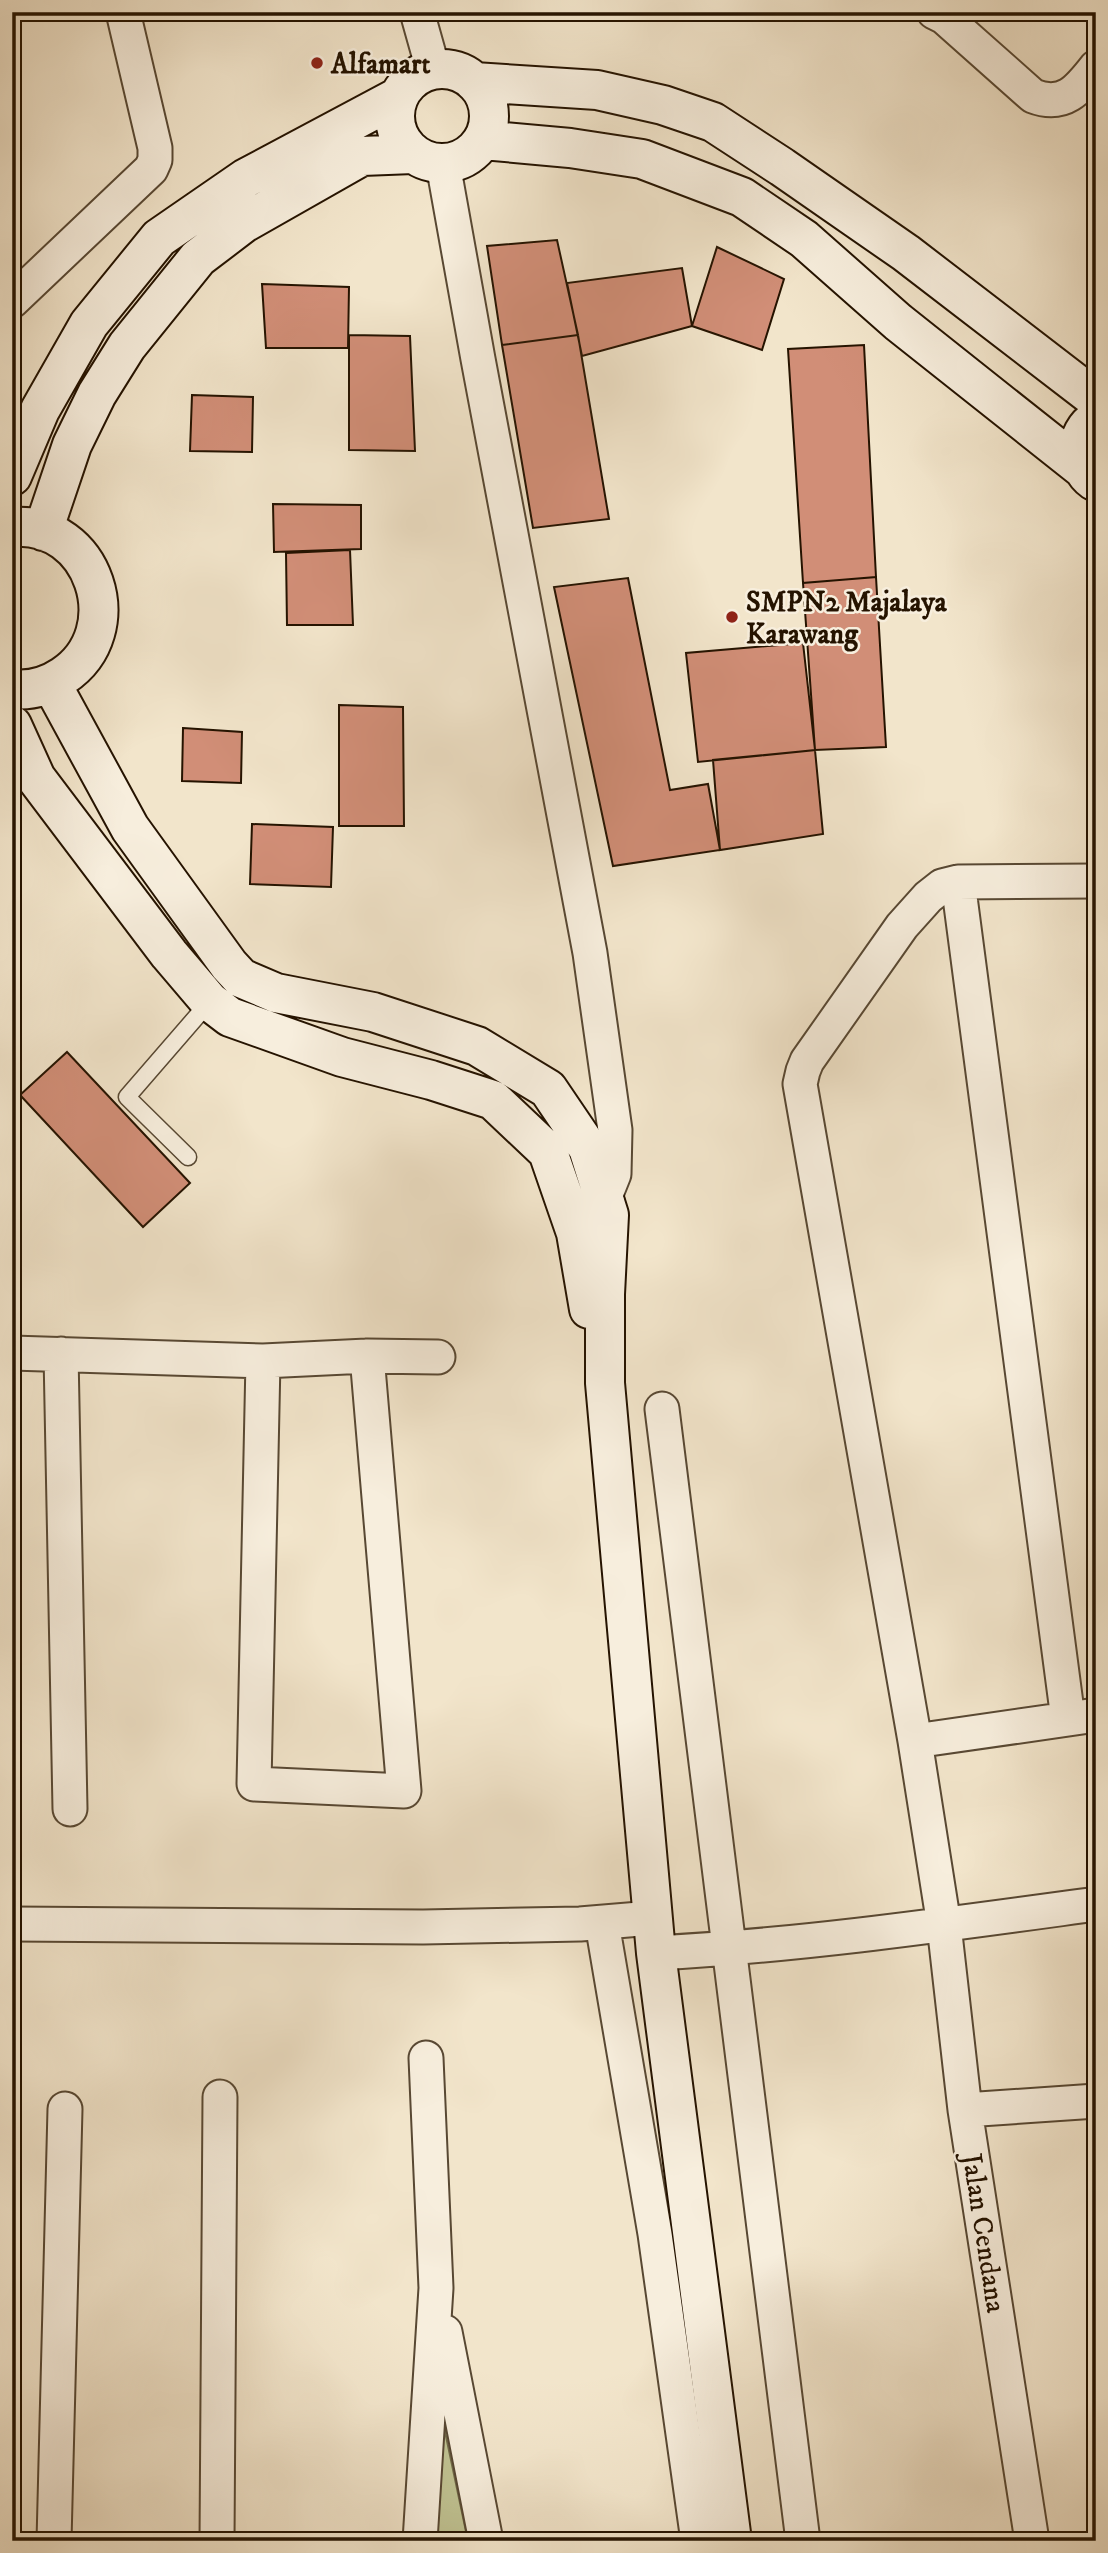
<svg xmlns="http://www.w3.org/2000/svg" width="1108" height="2553" font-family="'IM FELL DW Pica',serif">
<rect width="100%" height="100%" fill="#f2e5cb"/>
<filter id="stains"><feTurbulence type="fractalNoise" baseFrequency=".00286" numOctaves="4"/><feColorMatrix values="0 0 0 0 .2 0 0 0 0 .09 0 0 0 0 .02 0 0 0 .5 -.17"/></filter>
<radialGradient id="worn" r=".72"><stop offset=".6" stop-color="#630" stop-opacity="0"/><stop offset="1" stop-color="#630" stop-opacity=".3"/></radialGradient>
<!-- green -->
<path fill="#c0c393" stroke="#726b4a" stroke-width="2" d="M438 2398 468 2541H433Z"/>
<!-- building -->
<path fill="#d18e77" stroke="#251300" stroke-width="2" d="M557 240 578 335 502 345 487 246Z
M717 247 784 279 762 350 692 326Z
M682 268 692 326 582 356 567 283Z
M262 284 349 287 348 348H266Z
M349 335 410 336 415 451 349 450Z
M578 335 609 519 533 528 502 345Z
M864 345 876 577 803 583 788 349Z
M192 395 253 397 252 452 190 451Z
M273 504 361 505V549L274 552Z
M350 550 353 625H287L286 553Z
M876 577 886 747 815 750 803 583Z
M628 578 670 790 708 784 720 850 613 866 554 587Z
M803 643 815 750 698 762 686 653Z
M339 705 403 707 404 826H339Z
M183 728 242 732 241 783 182 781Z
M815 750 823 834 720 850 713 760Z
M252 824 333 827 331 887 250 884Z
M67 1052 190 1183 143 1227 20 1095Z"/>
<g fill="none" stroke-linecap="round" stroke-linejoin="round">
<defs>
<path id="lane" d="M188 1157 127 1097 211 1000"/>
<path id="street" d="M417 12 433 69
M934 12 944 17 1033 96C1064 108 1078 90 1096 67
M443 164 478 359 590 953 615 1130 614 1174 606 1194 608 1208
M12 301 151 169 155 160V148L123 12
M958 882 1068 1719
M12 1353 263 1361 367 1356 438 1357
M61 1354 70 1809
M263 1361 254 1784 404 1791 367 1356
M662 1409 803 2541
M915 1741 1096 1715
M602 1923 655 2234 698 2541
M12 1924 423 1927 580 1924 652 1918
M656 1953C803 1945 949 1924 1096 1904
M965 2110 1096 2101
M445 2332 486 2541
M54 2541 65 2109
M217 2541 220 2097
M420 2541 436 2288 426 2058
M1032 2541 965 2110 944 1925 915 1741 800 1084 803 1071 807 1061 902 926 928 897 942 886 958 882 1096 881"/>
<path id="secondary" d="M395 116a47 47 0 1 1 94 0a47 47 0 1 1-94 0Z
M474 82 597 90 663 105 713 122 782 167 906 253 1096 399
M483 140 570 148 642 159 742 197 804 239 898 322 1082 468
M12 476 40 410 89 324 159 238 246 178 398 97
M1094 481C1073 466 1074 433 1096 419
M12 527C94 520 131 631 63 676 48 686 30 691 12 689
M43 531 72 445 97 394 127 346 198 258 244 223 362 156 413 154
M51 683 130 828 229 965 241 978 276 993 373 1012 477 1046 548 1089 588 1148 609 1215 605 1294V1383L656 1953 732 2541
M12 725 36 778 169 954 209 1001 230 1017 342 1057 431 1080 493 1100 548 1152 576 1233 589 1309"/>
</defs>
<!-- lane casing -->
<use href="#lane" stroke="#584833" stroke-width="19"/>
<!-- street casing -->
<use href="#street" stroke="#584833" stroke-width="37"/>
<!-- secondary casing -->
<use href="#secondary" stroke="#251300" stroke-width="42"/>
<!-- lane -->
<use href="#lane" stroke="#f7eedd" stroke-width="16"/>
<!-- street -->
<use href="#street" stroke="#f7eedd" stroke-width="33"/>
<!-- secondary -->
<use href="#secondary" stroke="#f7eedd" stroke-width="38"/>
</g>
<!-- markers -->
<g fill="#8f2418" stroke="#f7eedd" stroke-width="2.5">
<circle cx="317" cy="63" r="7"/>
<circle cx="732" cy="617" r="7"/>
</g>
<g text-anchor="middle" stroke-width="5" stroke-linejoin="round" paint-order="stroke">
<!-- poi labels -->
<g font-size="28" font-weight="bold" fill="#251300" stroke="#f7eedd" text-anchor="start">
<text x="331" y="73">Alfamart</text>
<text x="746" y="611">SMPN2 Majalaya<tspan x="746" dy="32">Karawang</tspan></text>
</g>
<!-- street labels -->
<g font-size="28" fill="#251300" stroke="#f7eedd">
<text transform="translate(985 2233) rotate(81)" y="10">Jalan Cendana</text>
</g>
</g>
<!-- margin -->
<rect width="1108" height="2553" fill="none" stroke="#f2e5cb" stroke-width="42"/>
<rect x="14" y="14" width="1080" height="2525" fill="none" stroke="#251300" stroke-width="3.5"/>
<rect x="21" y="21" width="1066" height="2511" fill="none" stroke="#251300" stroke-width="2"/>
<rect width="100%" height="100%" filter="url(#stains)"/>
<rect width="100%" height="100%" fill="url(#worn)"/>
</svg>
